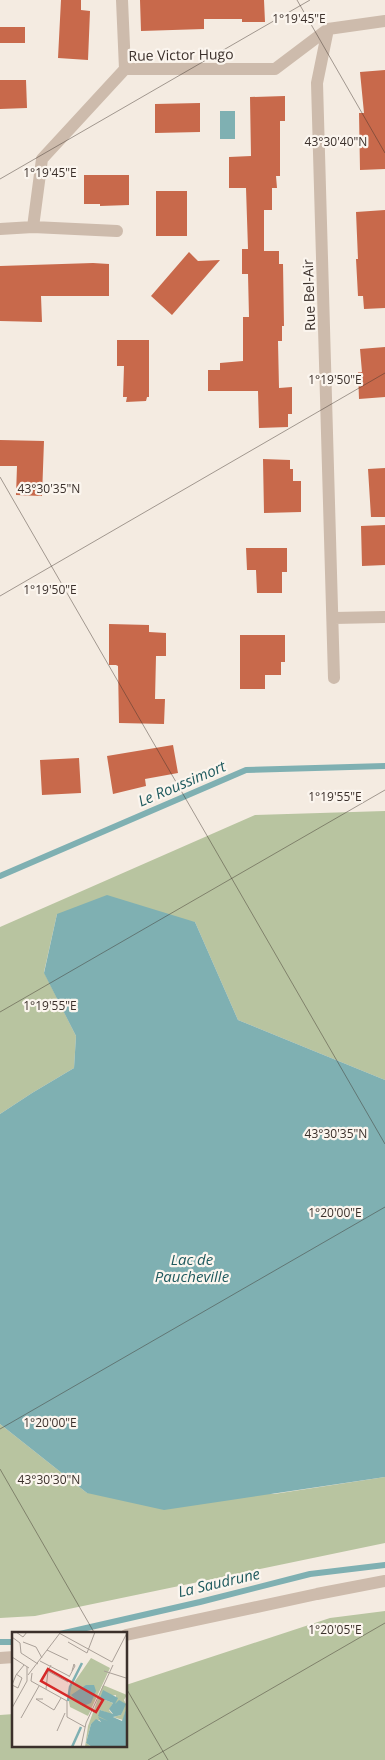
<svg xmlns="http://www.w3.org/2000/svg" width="385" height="1760" font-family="'Open Sans',sans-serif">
<rect width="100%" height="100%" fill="#f4ebe1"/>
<!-- green -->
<path fill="#b8c4a0" d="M385 811V1080L238 1020 195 922 57 914 44 972 76 1036 74 1068 32 1093 0 1114V927L255 815Z
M0 1424 87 1493 274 1494 385 1477V1543L35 1616 0 1618Z
M385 1611V1760H0V1715L14 1714V1746H126V1685L330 1618Z"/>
<!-- water -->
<path fill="#7fb0b2" d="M220 111H235V139H220Z
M107 895 195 922 238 1020 385 1080V1477L164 1510 87 1493 0 1424V1114L32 1093 74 1068 76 1036 44 973 57 914Z"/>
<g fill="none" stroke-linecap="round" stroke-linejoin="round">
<!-- stream -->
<path stroke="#7fb0b2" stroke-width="6" d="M0 876 246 770 385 766
M60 1634 200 1602 310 1574 385 1565
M0 1642H14"/>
</g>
<!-- building -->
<path fill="#c8694b" d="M61 0H81V10L90 11 88 60 58 58Z
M140 0H264L265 22H242V19H204V29L141 31Z
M0 27H25V43H0Z
M385 70V169L360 170 359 113H364L360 72Z
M0 80H26L27 108 0 109Z
M285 96V121H280V176H276L277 188H272V210H264V251H279V264H283L284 326H282V341H278L279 388 292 387V414H288V427L259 428 258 391H208V370H220V363L243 361V317H249L248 274H242V249H248L246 188H229V157L251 156 250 97Z
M200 103V132L155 133V104Z
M84 175H129V205L100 206V204H84Z
M156 191H187V236H156Z
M385 210V308L364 309 363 296H358L356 259H358L356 212Z
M189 252 198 261 220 260 172 315 151 296Z
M93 263 109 264V296H41L42 322 0 321V266Z
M117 340H149V397H147L146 401 126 402 127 397H123L124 366H117Z
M385 347V397L359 399 358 372H362L360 349Z
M0 440 44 441 42 496 16 495 17 466H0Z
M263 459 290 460V469H293V481H301V512L264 513Z
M385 468V517H371L368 469Z
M385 525V565L362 566 361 526Z
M246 548H287V572H282V593H257L256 570H247Z
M109 624 149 625V632L166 633V656H156L155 699H165L164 724 119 723 118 666 116 665H109Z
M240 635H285V662H281V675H265V689H240Z
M173 745 178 773 145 779 146 786 113 794 107 756Z
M79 758 81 793 42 795 40 760Z"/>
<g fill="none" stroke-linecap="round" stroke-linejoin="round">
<!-- minor -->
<path stroke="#cdbbac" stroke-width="12" d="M122 0 125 69
M33 227 117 231
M0 229 33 227 42 159 125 69H275L328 29
M334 618 385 617
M334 678 317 83 328 29 385 21
M126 1635 317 1594 385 1581
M0 1658 14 1657"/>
</g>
<!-- ticks -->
<path fill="none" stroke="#3b302b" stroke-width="1" stroke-opacity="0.45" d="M297 0 385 153M0 179 310 0M0 477 385 1144M0 596 385 373M0 1012 385 790M0 1429 385 1207M0 1469 95 1634M126 1688 168 1760M148 1760 385 1623"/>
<g text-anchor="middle" stroke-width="4.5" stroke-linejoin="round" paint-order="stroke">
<!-- street labels -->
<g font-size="14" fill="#3b302b" stroke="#fbf5ee">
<text transform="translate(181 55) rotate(-1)" y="5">Rue Victor Hugo</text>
<text transform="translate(309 295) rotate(-92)" y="5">Rue Bel-Air</text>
</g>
<!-- water labels -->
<g font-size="15" font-style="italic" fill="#1f5a5e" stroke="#fbf5ee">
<text transform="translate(182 784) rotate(-23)" y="5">Le Roussimort</text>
<text x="192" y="1265">Lac de<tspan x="192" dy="17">Paucheville</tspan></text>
<text transform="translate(219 1583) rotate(-13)" y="5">La Saudrune</text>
</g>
</g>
<!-- overview -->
<g transform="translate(12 1632)">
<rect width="115" height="115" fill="#f4ebe1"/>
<path d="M79 26 98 36 76 84 58 75 57 70 59 55ZM91 53 115 63 112 68 115 74 111 88 101 85 109 83 110 78 103 72 104 63 88 66 101 71 97 78 101 83 88 78 105 93 86 88 79 92 74 111 80 115H73L76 94Z" fill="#b8c4a0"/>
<path d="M74 53H82L84 59 79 71 71 74 59 63ZM91 58 106 66 103 72 107 68 114 72 109 83 101 85 110 89 115 74V115H80L74 111 79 92 84 87 89 90 86 85 96 89 86 84 88 78 101 82 97 77 101 71 88 66Z" fill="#7fb0b2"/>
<path fill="none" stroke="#7fb0b2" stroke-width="2.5" d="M56 69 58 55 70 31M60 115 69 95"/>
<path fill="none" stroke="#aaa098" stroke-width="1" d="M4 0 11 5 15 0M47 1 100 30M0 5 8 11 9 21 26 32M11 10 24 15 30 26M56 10 75 21 83 0M35 18 56 28M0 25 17 36M28 29 57 44M100 30 115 1M39 33 36 39 56 50M92 39 114 46M20 41 19 49 55 69V85L73 95M4 42 10 46 6 56 0 53 4 43 12 33M16 43 48 1M57 45 63 34 62 32 60 39M34 57 36 39M31 67H24L42 78 49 66M0 76 15 49V35M9 86 27 54M45 99 53 81M69 115 74 91 101 33"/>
<path fill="#d62828" fill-opacity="0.15" stroke="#d62828" stroke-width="2.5" d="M36 37 91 68 84 80 29 49Z"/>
<rect width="115" height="115" fill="none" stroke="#3b302b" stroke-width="2.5"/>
</g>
<g font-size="12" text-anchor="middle" fill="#3b302b" stroke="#fbf5ee" stroke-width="4.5" stroke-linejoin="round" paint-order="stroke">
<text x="299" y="23">1°19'45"E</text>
<text x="336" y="146">43°30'40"N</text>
<text x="50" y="177">1°19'45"E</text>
<text x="335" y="384">1°19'50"E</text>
<text x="49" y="493">43°30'35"N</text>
<text x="50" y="594">1°19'50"E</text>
<text x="335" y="801">1°19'55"E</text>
<text x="50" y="1010">1°19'55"E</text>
<text x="336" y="1138">43°30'35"N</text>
<text x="335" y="1217">1°20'00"E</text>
<text x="50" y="1427">1°20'00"E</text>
<text x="49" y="1484">43°30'30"N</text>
<text x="335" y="1634">1°20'05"E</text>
</g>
</svg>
